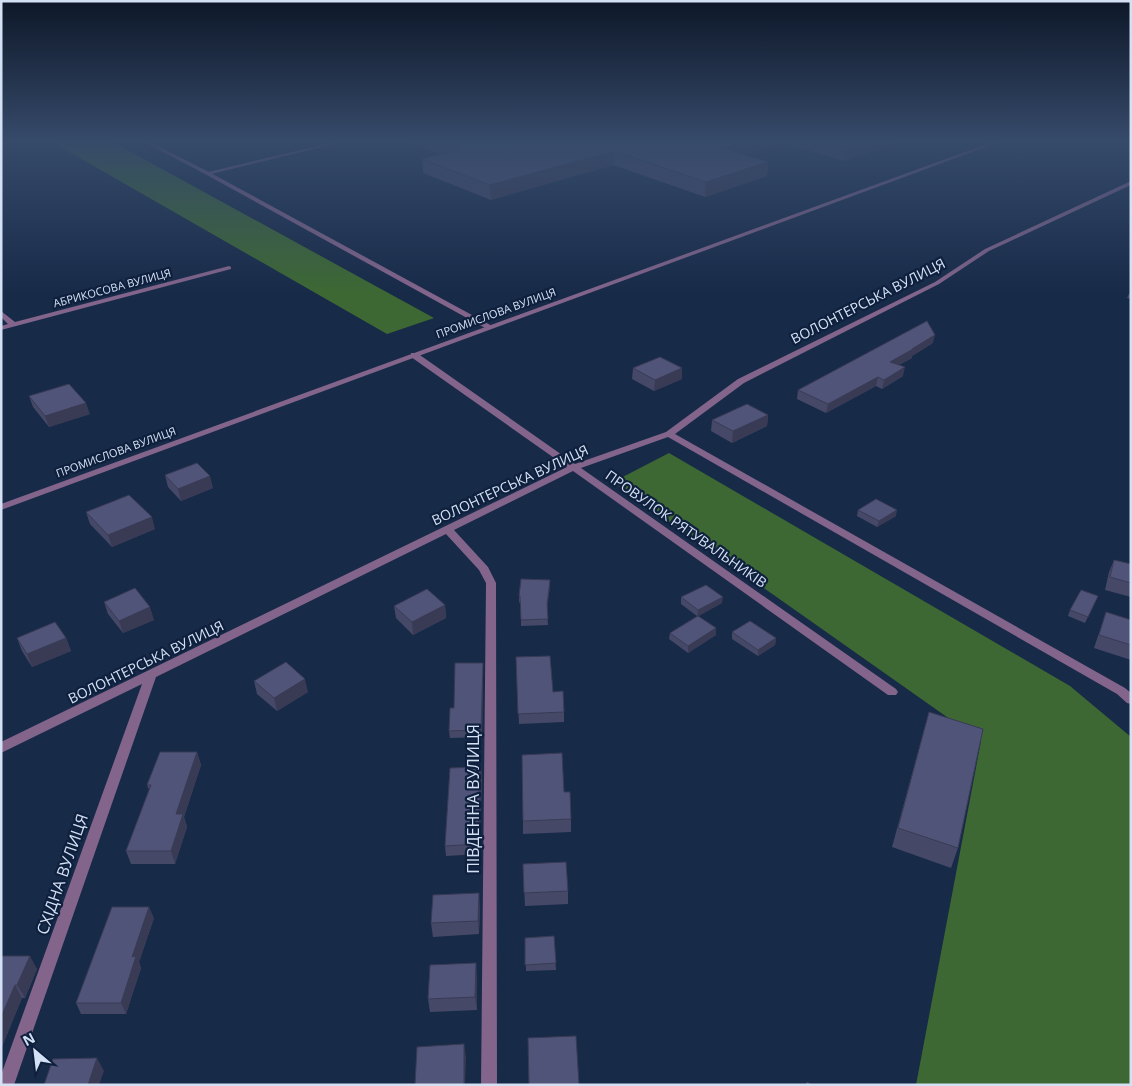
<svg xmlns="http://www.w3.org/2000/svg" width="1132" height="1086" font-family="'Open Sans',sans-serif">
<rect width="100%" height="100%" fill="#172a48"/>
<!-- forest -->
<path fill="#3d6833" d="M50 141H111L434 318 387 334Z
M669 453 1070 686 1131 737V1085H916L981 741 613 482Z"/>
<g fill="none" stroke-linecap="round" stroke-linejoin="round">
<!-- service -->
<path fill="#83648b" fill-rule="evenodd" d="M338 141H347L207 175 204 173Z"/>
<!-- minor -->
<path fill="#83648b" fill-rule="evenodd" d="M142 141H148L209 172 494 327 487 329 205 174Z
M1131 181V185L989 251 939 284 744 383 675 434 1125 688 1131 693V704L1127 703 1117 694 668 437 581 468 896 689 898 692 896 695H888L573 471 454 530 488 567 496 583 497 1085H481L486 583 479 570 446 534 156 677 14 1085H1V1075L142 684 1 753V742L567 467 411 357V353H417L575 464 666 432 738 379 935 282 985 249Z
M229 266 231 267V269L1 330V326L8 324 1 317V311L15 322Z"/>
<!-- tertiary -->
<path fill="#83648b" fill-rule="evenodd" d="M995 141H1002L1 510V504Z"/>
</g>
<!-- wall -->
<path fill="#464868" d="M407 141H902L844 161 784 143 745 155 768 162 767 176 705 197 613 165 491 200 423 173 422 159 440 154Z
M1131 290V299L1127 298Z
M933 343 912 356V358L899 365 903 376 882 389 876 386 826 413 797 399 798 390Z
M633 368H682V379L654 391 632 379Z
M29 396 90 414 49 427 33 407Z
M768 415 767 426 732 443 711 431 712 420Z
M165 475 213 488 181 501 168 487Z
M858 510 896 516 877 527 857 516Z
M86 512 155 529 112 547 90 524Z
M1114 560 1131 564V597L1105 590 1109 572Z
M550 580 547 609 548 625 521 626V603L519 602V596Z
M1098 596 1085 623 1068 616 1070 610Z
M681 597 722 603 698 616 716 628V635L688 653 669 639 670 633 697 616 681 604Z
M104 602 154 620 123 633 108 614Z
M445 605 446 618 413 635 396 618 394 606Z
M1106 612 1131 620V660L1094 648Z
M732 632 776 638 775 645 758 656 732 639Z
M17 638H66L71 651 32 667 22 651Z
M516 657 553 692 564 712V722L519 724Z
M483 669 482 737 450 738 449 731 454 708Z
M254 681 308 692 277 711 257 694Z
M929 712 958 848 951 868 892 847Z
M197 752 201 765 184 817 187 827 175 864H131L126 851 149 790 147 785Z
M482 777 479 854 446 856 445 846Z
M564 792 571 819V832L523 834V821Z
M523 864 568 891V904L525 906Z
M480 906 479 934 433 937 431 923Z
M154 918 139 962 141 968 126 1014H81L76 1003Z
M554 936 556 970 526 971 525 938Z
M1 956 37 969 25 998H22L1 1049Z
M477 976V1010L430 1012 428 999Z"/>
<!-- shaded-wall -->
<path fill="#393b55" d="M747 141H784V143L722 162 723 148Z
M864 141H902L844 161 847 147Z
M614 151 613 165 491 200 490 185Z
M768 162 767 176 705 197 706 182Z
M935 335 933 343 912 356V358L888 371 890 362Z
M905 367 903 376 882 389 884 380Z
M682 368V379L654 391 655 380Z
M878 377 876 386 826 413 828 404Z
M86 403 90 414 49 427 45 416Z
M768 415 767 426 732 443 733 431Z
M210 476 213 488 181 501 178 489Z
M897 510 896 516 877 527 879 521Z
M152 517 155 529 112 547 108 535Z
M550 580V587L547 610V604Z
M723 597 722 603 697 617 698 610Z
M445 605 446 618 413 635 412 622Z
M150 607 154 620 123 633 119 621Z
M716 628V635L688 653V646Z
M66 638 71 651 32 667 27 654Z
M776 638 775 645 758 656V650Z
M483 663V669L482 737 481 730Z
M305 679 308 692 277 711 274 698Z
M197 752 201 765 184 817 187 827 175 864 171 851 176 814Z
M481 767 482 777 479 854 478 844Z
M479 893 480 906 479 934 478 921Z
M149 907 154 918 139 962 141 968 126 1014 121 1003 132 957Z
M30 956 37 969 25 998 17 985Z
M476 963 477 976V1010L475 997Z
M15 985 22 998 1 1049V1017Z
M464 1044 466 1057 465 1085H464Z
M97 1058 104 1071 99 1085H88Z"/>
<!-- building -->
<path fill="#515479" stroke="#393b55" d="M440 141H747L723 148 768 162 706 182 614 151 490 185 422 159 461 149Z
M826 141H864L847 147Z
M927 321 935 335 912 349H913L890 362 905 367 884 380 878 377 828 404 798 390Z
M660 357 682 368 655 380 633 368Z
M69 384 86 403 45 416 29 396Z
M747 404 768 415 733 431 712 420Z
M197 463 210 476 178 489 165 475Z
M129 495 152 517 108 535 86 512Z
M876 499 897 510 879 521 858 510Z
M1114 560 1131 564V583L1110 577Z
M521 579 550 580 547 604 548 619 521 620 520 596H519Z
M706 585 723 597 698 610 681 597Z
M135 588 150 607 119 621 104 602Z
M427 589 445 605 412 622 394 606Z
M1081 590 1098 596 1088 617 1070 610Z
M1106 612 1131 620V645L1099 635Z
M698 616 716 628 688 646 670 633Z
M750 621 776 638 758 650 732 632Z
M55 622 66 638 27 654 17 638Z
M550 656 553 692 563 691 564 712 518 714 516 657Z
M286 662 305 679 274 698 254 681Z
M455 663H483L481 730 449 731 450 708H454Z
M929 712 983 729 958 848 898 828Z
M160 752H197L176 814H183L171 851H126L151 785H147Z
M562 753 564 792H570L571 819 523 821 522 755Z
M481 767 478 844 445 846 450 768Z
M566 862 568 891 524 893 523 864Z
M479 893 478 921 431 923 433 895Z
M112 907H149L132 957 136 956 121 1003H76Z
M554 936 556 963 525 965V938Z
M1 956H30L17 985H15L1 1017Z
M476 963 475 997 428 999 430 965Z
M576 1036 579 1085H529L528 1038Z
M464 1044V1085H415L417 1047Z
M97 1058 88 1085H44L53 1059Z
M807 1082 812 1085H806Z"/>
<!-- sky -->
<linearGradient id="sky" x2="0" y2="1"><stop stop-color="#0d1728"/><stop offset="0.48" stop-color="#364a6a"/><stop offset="1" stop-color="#364a6a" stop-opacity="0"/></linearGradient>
<rect width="1132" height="293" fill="url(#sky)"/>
<g text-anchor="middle" stroke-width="4.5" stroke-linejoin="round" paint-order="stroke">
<!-- far-street labels -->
<g font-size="11" fill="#d4e0f4" stroke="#0e203d">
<text transform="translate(112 288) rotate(-15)" y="4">АБРИКОСОВА ВУЛИЦЯ</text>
<text transform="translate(496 313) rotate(-20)" y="4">ПРОМИСЛОВА ВУЛИЦЯ</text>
<text transform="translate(116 452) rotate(-20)" y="4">ПРОМИСЛОВА ВУЛИЦЯ</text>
</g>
<!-- street labels -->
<g font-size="14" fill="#d4e0f4" stroke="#0e203d">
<text transform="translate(868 301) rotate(-27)" y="5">ВОЛОНТЕРСЬКА ВУЛИЦЯ</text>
<text transform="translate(510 485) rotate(-25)" y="5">ВОЛОНТЕРСЬКА ВУЛИЦЯ</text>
<text transform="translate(686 529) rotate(35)" y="5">ПРОВУЛОК РЯТУВАЛЬНИКІВ</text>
<text transform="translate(146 662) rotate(-26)" y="5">ВОЛОНТЕРСЬКА ВУЛИЦЯ</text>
</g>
<!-- near-street labels -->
<g font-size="16" fill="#d4e0f4" stroke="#0e203d">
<text transform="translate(473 799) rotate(-90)" y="6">ПІВДЕННА ВУЛИЦЯ</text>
<text transform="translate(62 874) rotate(-71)" y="6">СХІДНА ВУЛИЦЯ</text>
</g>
</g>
<!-- border -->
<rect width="1132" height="1086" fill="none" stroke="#d4e0f4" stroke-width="5"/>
<!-- north arrow -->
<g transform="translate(35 1051) rotate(332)" stroke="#0e203d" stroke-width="4" paint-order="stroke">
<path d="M0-4L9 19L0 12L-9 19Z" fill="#d4e0f4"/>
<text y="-8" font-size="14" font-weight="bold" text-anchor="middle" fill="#d4e0f4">N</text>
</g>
</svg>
